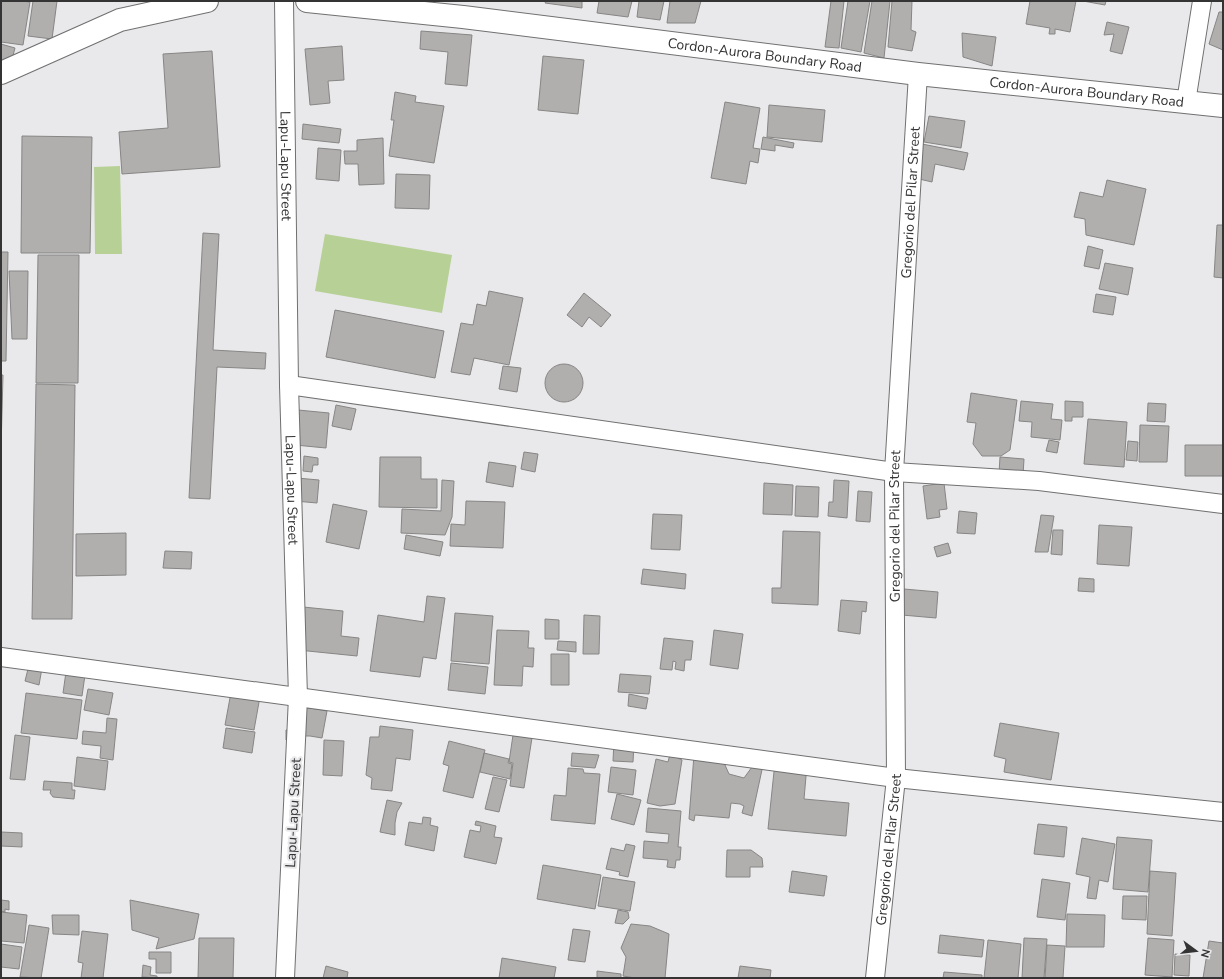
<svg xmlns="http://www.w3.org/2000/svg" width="1224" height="979" font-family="'Nunito Sans',sans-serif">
<rect width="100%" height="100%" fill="#e9e9eb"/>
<!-- green -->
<path fill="#b7d096" d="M120 166 122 254H95L94 167Z
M325 234 452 255 442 313 315 291Z"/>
<!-- building -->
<path fill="#b0afae" stroke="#878685" d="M1 1H21L30 2 23 45 1 42Z
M33 1H57L52 39 28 36Z
M546 1H582V8L545 3Z
M599 1H632L628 17 597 13Z
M639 1H664L660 20 637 17Z
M670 1H701L695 23H667Z
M831 1H844L839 48 825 47Z
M848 1H870L861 52 841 48Z
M872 1H890L884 58 864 53Z
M892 1H912L911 30 916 32 912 51 888 47Z
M1030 1H1076L1070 32 1055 29V34H1049L1050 28 1026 24Z
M1083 1H1106L1105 5Z
M1219 12H1223V50L1209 44Z
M1107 22 1129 27 1122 54 1110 51 1114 34 1104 35Z
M421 31 472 35 467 86 445 84 448 52 420 49Z
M962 33 996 37 992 66 963 57Z
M1 44 15 48 7 78 1 77Z
M342 46 344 80 328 81 330 103 310 105 305 49Z
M212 51 220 167 122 174 119 132 168 128 163 54Z
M543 56 584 60 578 114 538 110Z
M395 92 416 96 415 102 444 106 434 163 389 156 394 120H391Z
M725 102 760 108 753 148 760 149 758 163 750 161 746 184 711 178Z
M769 105 825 110 822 142 767 137Z
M929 116 965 121 961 148 924 142Z
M303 124 341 129 339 143 302 139Z
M22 136 92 137 90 253H21Z
M763 137 794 143 793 148 775 145V151L761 149Z
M383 138 384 184 359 185 358 164H345L344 151H357V140Z
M922 144 968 153 964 170 935 164 932 182 915 178Z
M318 148 341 150 339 181 316 179Z
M396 174 430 175 429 209 395 208Z
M1107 180 1146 189 1134 245 1086 235 1085 219 1074 217 1080 192 1103 197Z
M1217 225H1223V278L1214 277Z
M203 233 219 234 213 350 266 353 265 369 217 367 210 499 189 498Z
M1088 246 1103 250 1099 269 1084 266Z
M1 252H8L6 361H1Z
M38 255H79L78 383H36Z
M1105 263 1133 268 1128 295 1099 289Z
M9 271H28L27 339H12Z
M489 291 523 298 509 365 474 358 470 375 451 372 461 323 473 325 477 304 486 306Z
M584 293 611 315 601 327 589 317 582 327 567 315Z
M1096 294 1116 297 1113 315 1093 312Z
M335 310 444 331 435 378 326 357Z
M545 383a19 19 0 1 1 38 0a19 19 0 1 1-38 0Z
M503 366 521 368 517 392 499 389Z
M1 375H3L1 449Z
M36 384 75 385 72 619H32Z
M971 393 1017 400 1010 450 1001 456H982L973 444 976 423 967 422Z
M1021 401 1053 404 1051 419 1062 420 1060 440 1031 437 1032 422 1019 421Z
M1065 401 1083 402V417H1072V421H1065Z
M1148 403 1166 404 1165 422 1147 421Z
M336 405 356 409 351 430 332 426Z
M298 410 329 413 326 448 295 445Z
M1088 419 1127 422 1124 467 1084 464Z
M1140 425 1169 426 1167 462H1139Z
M1049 440 1059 442 1057 453 1046 451Z
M1128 441 1138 442 1137 461 1126 460Z
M1185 445H1223V476H1185Z
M524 452 538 454 535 472 521 469Z
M304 456 318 458V465H313L312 472 303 471Z
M380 457H421V479H437V508L379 507Z
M1000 457 1024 459 1023 475 999 473Z
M489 462 516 466 513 487 486 482Z
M297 478 319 480 317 503 295 501Z
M442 480 454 481 452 517 445 535 401 533 402 509 441 511Z
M834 480 849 481 847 518 828 516 829 502H833Z
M764 483 793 485 792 515 763 514Z
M944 483 947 509 939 510 940 517 927 519 923 486Z
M796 486 819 487 818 517 795 516Z
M858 491 872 492 870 522 856 521Z
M466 501 505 502 503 548 450 546 451 524 465 525Z
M333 504 367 511 359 549 326 542Z
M959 511 977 513 975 534 957 533Z
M653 514 682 515 680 550 651 549Z
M1041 515 1054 516 1048 552H1035Z
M1099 525 1132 527 1129 566 1097 564Z
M1053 530H1063L1062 555 1051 554Z
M783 531 820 532 818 605 772 603V588H781Z
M126 533V575L76 576V534Z
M406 535 443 542 440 556 404 549Z
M948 543 951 553 937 557 934 547Z
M165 551 192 552 191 569 163 568Z
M643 569 686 574 685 589 641 584Z
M1079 578 1094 579V592L1078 591Z
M904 589 938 592 936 618 902 615Z
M427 596 445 598 436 659 423 657 420 677 370 671 378 615 424 622Z
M841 600 867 602 866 612 862 611 860 634 838 631Z
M303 607 343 611 341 636 359 638 357 656 298 650Z
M455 613 493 616 489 664 451 661Z
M584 615 600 616 599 654H583Z
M545 619 559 620V639H545Z
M497 630 529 631 528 648H534L533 667 523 666 522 686 494 685Z
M714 630 743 634 738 669 710 665Z
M664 638 693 641 691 660H685L684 671 675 669 676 662 673 661 672 670 660 669Z
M558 641 576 642V652L557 650Z
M551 654H569V685H551Z
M451 663 488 667 485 694 448 690Z
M29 665 42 668 39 685 25 681Z
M66 672 85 675 82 696 63 693Z
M620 674 651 676 649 694 618 692Z
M232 687 261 691 254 730 225 725Z
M88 689 113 693 109 715 84 710Z
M26 693 82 700 77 739 21 733Z
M629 694 648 698 646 709 628 706Z
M292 708H310L327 711 322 738 310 736H297V740H286V730H292Z
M107 718 117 719 113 760 100 758 101 746 82 744 83 731 106 733Z
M1000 723 1059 733 1051 780 1004 772 1006 759 994 756Z
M380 726 413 730 410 760 396 758 392 791 371 789 372 778 366 775 370 737H379Z
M226 728 255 732 252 753 223 748Z
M15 735 30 737 25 780 10 779Z
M513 735 532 738 524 788 510 786 513 763 509 762Z
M324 740 344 741 342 776 323 775Z
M449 741 485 750 473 798 443 791 449 766 443 764Z
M614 741 634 743 633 762 613 761Z
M484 753 509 759 508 763 512 764 510 779 480 772Z
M572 753 599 755 595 768 571 766Z
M670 754 682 760 675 804 660 806 647 803 656 759 668 762Z
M694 755 721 756 729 774 744 778 752 767 763 765 752 816 742 813 744 806 740 804 731 803 729 818 695 815 694 821 689 819Z
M77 757 108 761 105 790 74 786Z
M775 762 807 765 804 799 849 803 846 836 768 829Z
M611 767 636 770 633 795 608 792Z
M568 768 583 769 584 773 600 774 595 824 551 820 554 795 566 796Z
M493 777 507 780 499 812 485 809Z
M44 781 72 783V790H75L74 799 53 797 50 793 51 790H43Z
M617 794 641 800 634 825 611 819Z
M387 800 402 803 397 812 395 823V835L380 832Z
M648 808 681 811 678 847H681L680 860H676L675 868 667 867 668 860 643 858 644 841 668 843 669 834 646 832Z
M423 817 431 818 430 825 438 827 434 851 405 845 409 822 422 824Z
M476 821 496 826 494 837 502 838 496 864 464 857 470 830 480 832 481 826 475 825Z
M1038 824 1067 827 1064 857 1034 854Z
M1 832 22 833V847L1 846Z
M1117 837 1152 840 1148 892 1113 889Z
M1082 838 1115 844 1108 882 1099 880 1096 899 1087 898 1090 877 1076 874Z
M626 844 635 846 628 877 619 875 620 872 606 869 611 848 624 851Z
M727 850H751L762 858 763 867H750V877H726Z
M543 865 601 875 595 909 537 899Z
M792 871 827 876 824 896 789 892Z
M1150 871 1176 873 1172 936 1147 934Z
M603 877 635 882 630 911 598 906Z
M1042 879 1070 883 1065 920 1037 917Z
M1123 896H1147L1146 920 1122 919Z
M1 900 9 901V910L5 909V912L1 911Z
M130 900 199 914 194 939 156 949 159 938 132 930Z
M618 910 628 912 629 918 623 924 615 923Z
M1 912 27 915 24 943 1 941Z
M1067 914 1105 915 1104 947H1066Z
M52 915H79V935L53 934Z
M631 924 650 926 669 934 665 978H635L623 976 626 957 621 948Z
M29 925 49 928 41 978 20 977Z
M573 929 590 931 585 962 568 960Z
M82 931 108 934 103 978H81L83 963 78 962Z
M940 935 984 940 982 957 938 953Z
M199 938H234L233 978H198Z
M1024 938 1047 939 1044 978H1022Z
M1148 938 1174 940 1172 977 1145 975Z
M988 940 1021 944 1018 978H984Z
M1209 941 1223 943V978H1203Z
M1 944 22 947 19 969 1 967Z
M1047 945 1065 946 1063 978H1045Z
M149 952H171V973H156V959H149Z
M1175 954 1190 955 1189 976 1174 975Z
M502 958 556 967 554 978H499Z
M143 965 151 967 150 975 157 976V978L142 977Z
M326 966 348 972 347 978H323Z
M740 966 771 970 770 978H738Z
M597 971 621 974V978H597Z
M944 972 982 975V978H943Z"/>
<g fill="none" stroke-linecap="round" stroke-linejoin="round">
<defs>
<g id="minor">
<path id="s1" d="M284 1 289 385 298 697 285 978"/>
<path d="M1186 102 1202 1"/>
<path d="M289 385 894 472 1039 481 1223 504"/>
<path d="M1 657 896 778 1223 812"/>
<path id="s2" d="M875 978 896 778 894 472 918 74"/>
</g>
<g id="primary">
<path id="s3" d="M307 1 463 17 918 74 1223 106"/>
<path d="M1 73 120 20 207 1"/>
</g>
</defs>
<!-- minor casing -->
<use href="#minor" stroke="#707071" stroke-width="20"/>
<!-- primary casing -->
<use href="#primary" stroke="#707071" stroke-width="24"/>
<!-- minor -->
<use href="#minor" stroke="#fff" stroke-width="18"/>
<!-- primary -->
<use href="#primary" stroke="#fff" stroke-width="22"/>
</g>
<g text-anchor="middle" stroke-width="4" stroke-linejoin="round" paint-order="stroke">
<!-- street labels -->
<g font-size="14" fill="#343435" stroke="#e9e9eb">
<text dy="5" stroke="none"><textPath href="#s3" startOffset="461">Cordon-Aurora Boundary Road</textPath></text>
<text dy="5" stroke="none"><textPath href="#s3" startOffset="785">Cordon-Aurora Boundary Road</textPath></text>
<text dy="5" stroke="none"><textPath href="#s1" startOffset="165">Lapu-Lapu Street</textPath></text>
<text dy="5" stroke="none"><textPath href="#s2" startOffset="777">Gregorio del Pilar Street</textPath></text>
<text dy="5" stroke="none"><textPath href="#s1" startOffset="489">Lapu-Lapu Street</textPath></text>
<text dy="5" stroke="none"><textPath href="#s2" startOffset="453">Gregorio del Pilar Street</textPath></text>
<text transform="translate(293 813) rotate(-87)" y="5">Lapu-Lapu Street</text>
<text dy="5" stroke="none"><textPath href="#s2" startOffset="129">Gregorio del Pilar Street</textPath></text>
</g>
</g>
<!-- border -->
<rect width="1224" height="979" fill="none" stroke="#343435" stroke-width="4"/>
<!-- north arrow -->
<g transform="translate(1196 951) rotate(105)" stroke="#e9e9eb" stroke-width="3" paint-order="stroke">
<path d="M0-3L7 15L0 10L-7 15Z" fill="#343435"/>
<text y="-6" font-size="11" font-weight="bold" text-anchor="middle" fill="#343435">N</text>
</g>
</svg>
